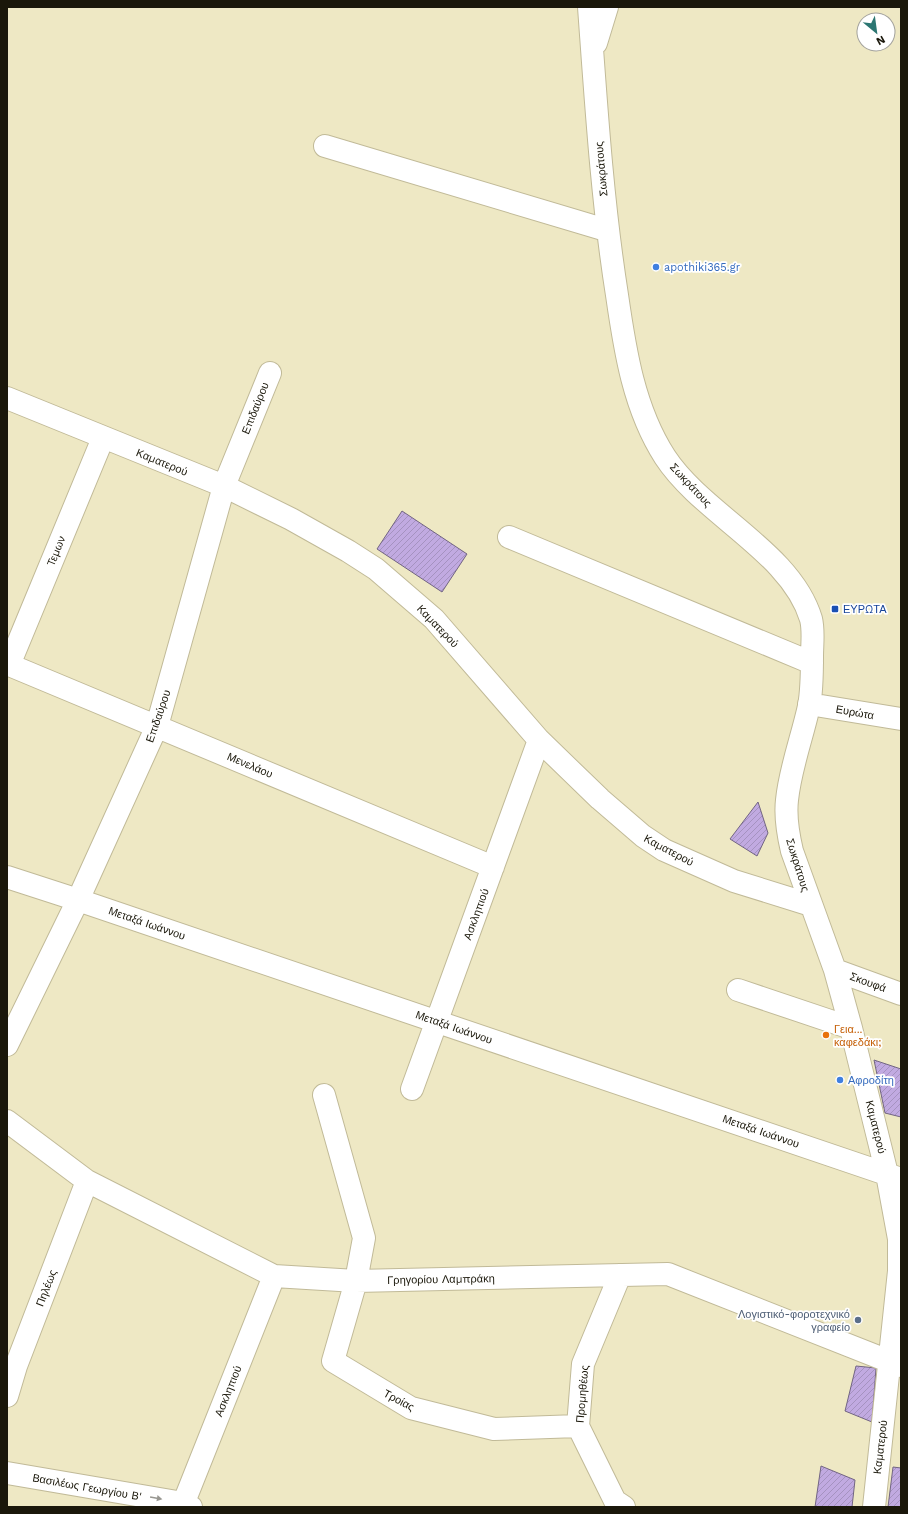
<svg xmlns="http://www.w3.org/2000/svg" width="908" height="1514" font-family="'Work Sans',sans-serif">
<defs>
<pattern id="building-hatch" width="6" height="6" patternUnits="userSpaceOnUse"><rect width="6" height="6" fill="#c1aae1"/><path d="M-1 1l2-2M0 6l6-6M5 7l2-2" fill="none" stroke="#a592c0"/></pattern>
</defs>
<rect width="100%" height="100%" fill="#eee8c4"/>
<!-- building -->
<path fill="url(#building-hatch)" stroke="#726582" d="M402 511 467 554 442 592 377 549Z
M758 802 768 833 757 856 730 839Z
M874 1060 901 1069V1117L885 1113Z
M856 1366 876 1368 872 1422 845 1411Z
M821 1466 855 1480 852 1507H815Z
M893 1467 901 1468V1507H888Z"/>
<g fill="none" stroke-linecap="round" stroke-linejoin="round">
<defs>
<path id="minor" d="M589 7C596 103 602 200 617 295 625 351 634 409 665 457 703 515 791 552 811 619 814 631 812 644 812 656 812 672 812 690 809 706 802 738 790 769 787 800 785 817 788 834 792 851L835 970 851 1028 887 1174 899 1239V1271L874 1507
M596 43 607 7
M325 146 606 230
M7 398 224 486 291 519 348 551 376 569 434 619 539 740 600 799 643 836 664 850 734 881 811 905
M509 537 812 663
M7 664 493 867
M9 665 103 438
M809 704 901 719
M7 877 78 900 898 1178
M835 970 901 994
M738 990 851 1028
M7 1045 78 900 157 726 224 486 270 373
M412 1089 539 740
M324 1095 364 1238 356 1281 333 1361 411 1408 494 1429 578 1426
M7 1121 87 1181 274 1276 356 1281 668 1274 901 1366
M620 1275 583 1364 578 1426 615 1501 624 1507
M7 1396 16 1366 87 1181
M7 1473 183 1503 191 1507
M182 1507 274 1276"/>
</defs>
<!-- minor casing -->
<use href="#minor" stroke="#c1ba98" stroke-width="24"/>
<!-- minor -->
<use href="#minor" stroke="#fff" stroke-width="22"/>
</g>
<!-- one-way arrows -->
<defs><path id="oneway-solid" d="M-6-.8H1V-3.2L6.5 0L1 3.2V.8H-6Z"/></defs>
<use fill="#989791" href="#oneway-solid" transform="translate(156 1498) rotate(10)"/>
<!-- markers -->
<g fill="#3f7fe0" stroke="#fff" stroke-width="1.5">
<circle cx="656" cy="267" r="4"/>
<circle cx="840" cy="1080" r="4"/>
</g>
<rect fill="#1a4fb4" stroke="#fff" stroke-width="1.5" x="831" y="605" width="8" height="8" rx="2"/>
<circle fill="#e8710a" stroke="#fff" stroke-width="1.5" cx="826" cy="1035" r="4"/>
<circle fill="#5c6f8a" stroke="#fff" stroke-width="1.5" cx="858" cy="1320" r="4"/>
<g text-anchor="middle" stroke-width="3.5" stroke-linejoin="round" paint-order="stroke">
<!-- street labels -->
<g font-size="11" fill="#1a170a" stroke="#fff">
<text transform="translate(601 169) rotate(-95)" y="4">Σωκράτους</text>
<text transform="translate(255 408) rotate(-68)" y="4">Επιδαύρου</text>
<text transform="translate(162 462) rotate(22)" y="4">Καματερού</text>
<text transform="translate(691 485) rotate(47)" y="4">Σωκράτους</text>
<text transform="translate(56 551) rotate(-68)" y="4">Τεμων</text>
<text transform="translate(438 626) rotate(46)" y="4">Καματερού</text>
<text transform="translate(855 712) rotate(10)" y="4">Ευρώτα</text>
<text transform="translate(158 716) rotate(-71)" y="4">Επιδαύρου</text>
<text transform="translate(250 765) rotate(23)" y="4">Μενελάου</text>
<text transform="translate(669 850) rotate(28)" y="4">Καματερού</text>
<text transform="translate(798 865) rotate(73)" y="4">Σωκράτους</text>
<text transform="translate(476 914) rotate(-70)" y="4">Ασκληπιού</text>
<text transform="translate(147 923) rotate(19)" y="4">Μεταξά Ιωάννου</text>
<text transform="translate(868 982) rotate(20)" y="4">Σκουφά</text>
<text transform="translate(454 1027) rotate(19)" y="4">Μεταξά Ιωάννου</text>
<text transform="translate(876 1127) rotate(76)" y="4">Καματερού</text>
<text transform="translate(761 1131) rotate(19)" y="4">Μεταξά Ιωάννου</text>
<text transform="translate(441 1279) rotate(-1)" y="4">Γρηγορίου Λαμπράκη</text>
<text transform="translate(46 1288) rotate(-69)" y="4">Πηλέως</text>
<text transform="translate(228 1391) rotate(-68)" y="4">Ασκληπιού</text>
<text transform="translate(582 1394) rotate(-85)" y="4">Προμηθέως</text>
<text transform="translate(399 1400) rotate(28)" y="4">Τροίας</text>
<text transform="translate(880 1447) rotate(-83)" y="4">Καματερού</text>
<text transform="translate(87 1487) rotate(10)" y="4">Βασιλέως Γεωργίου Β'</text>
</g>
<!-- shop labels -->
<g font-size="11" fill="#366cbe" stroke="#fff" text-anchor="start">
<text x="664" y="271">apothiki365.gr</text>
<text x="848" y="1084">Αφροδίτη</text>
</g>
<!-- transit labels -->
<g font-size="11" fill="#164399" stroke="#fff" text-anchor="start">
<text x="843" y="613">ΕΥΡΩΤΑ</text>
</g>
<!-- food labels -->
<g font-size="11" fill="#c56008" stroke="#fff" text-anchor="start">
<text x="834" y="1033">Γεια...<tspan x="834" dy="13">καφεδάκι;</tspan></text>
</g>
<!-- service labels -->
<g font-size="11" fill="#4e5e75" stroke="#fff" text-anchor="end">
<text x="850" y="1318">Λογιστικό-φοροτεχνικό<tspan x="850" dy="13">γραφείο</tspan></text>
</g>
</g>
<!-- border -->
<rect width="908" height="1514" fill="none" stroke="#1a170a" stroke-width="16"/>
<!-- north arrow -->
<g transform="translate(876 32) rotate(151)"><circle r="19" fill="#ffffff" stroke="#a3a29d"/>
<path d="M0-3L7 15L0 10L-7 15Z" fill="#2c7672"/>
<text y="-6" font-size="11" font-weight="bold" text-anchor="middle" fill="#1a170a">N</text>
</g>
</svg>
